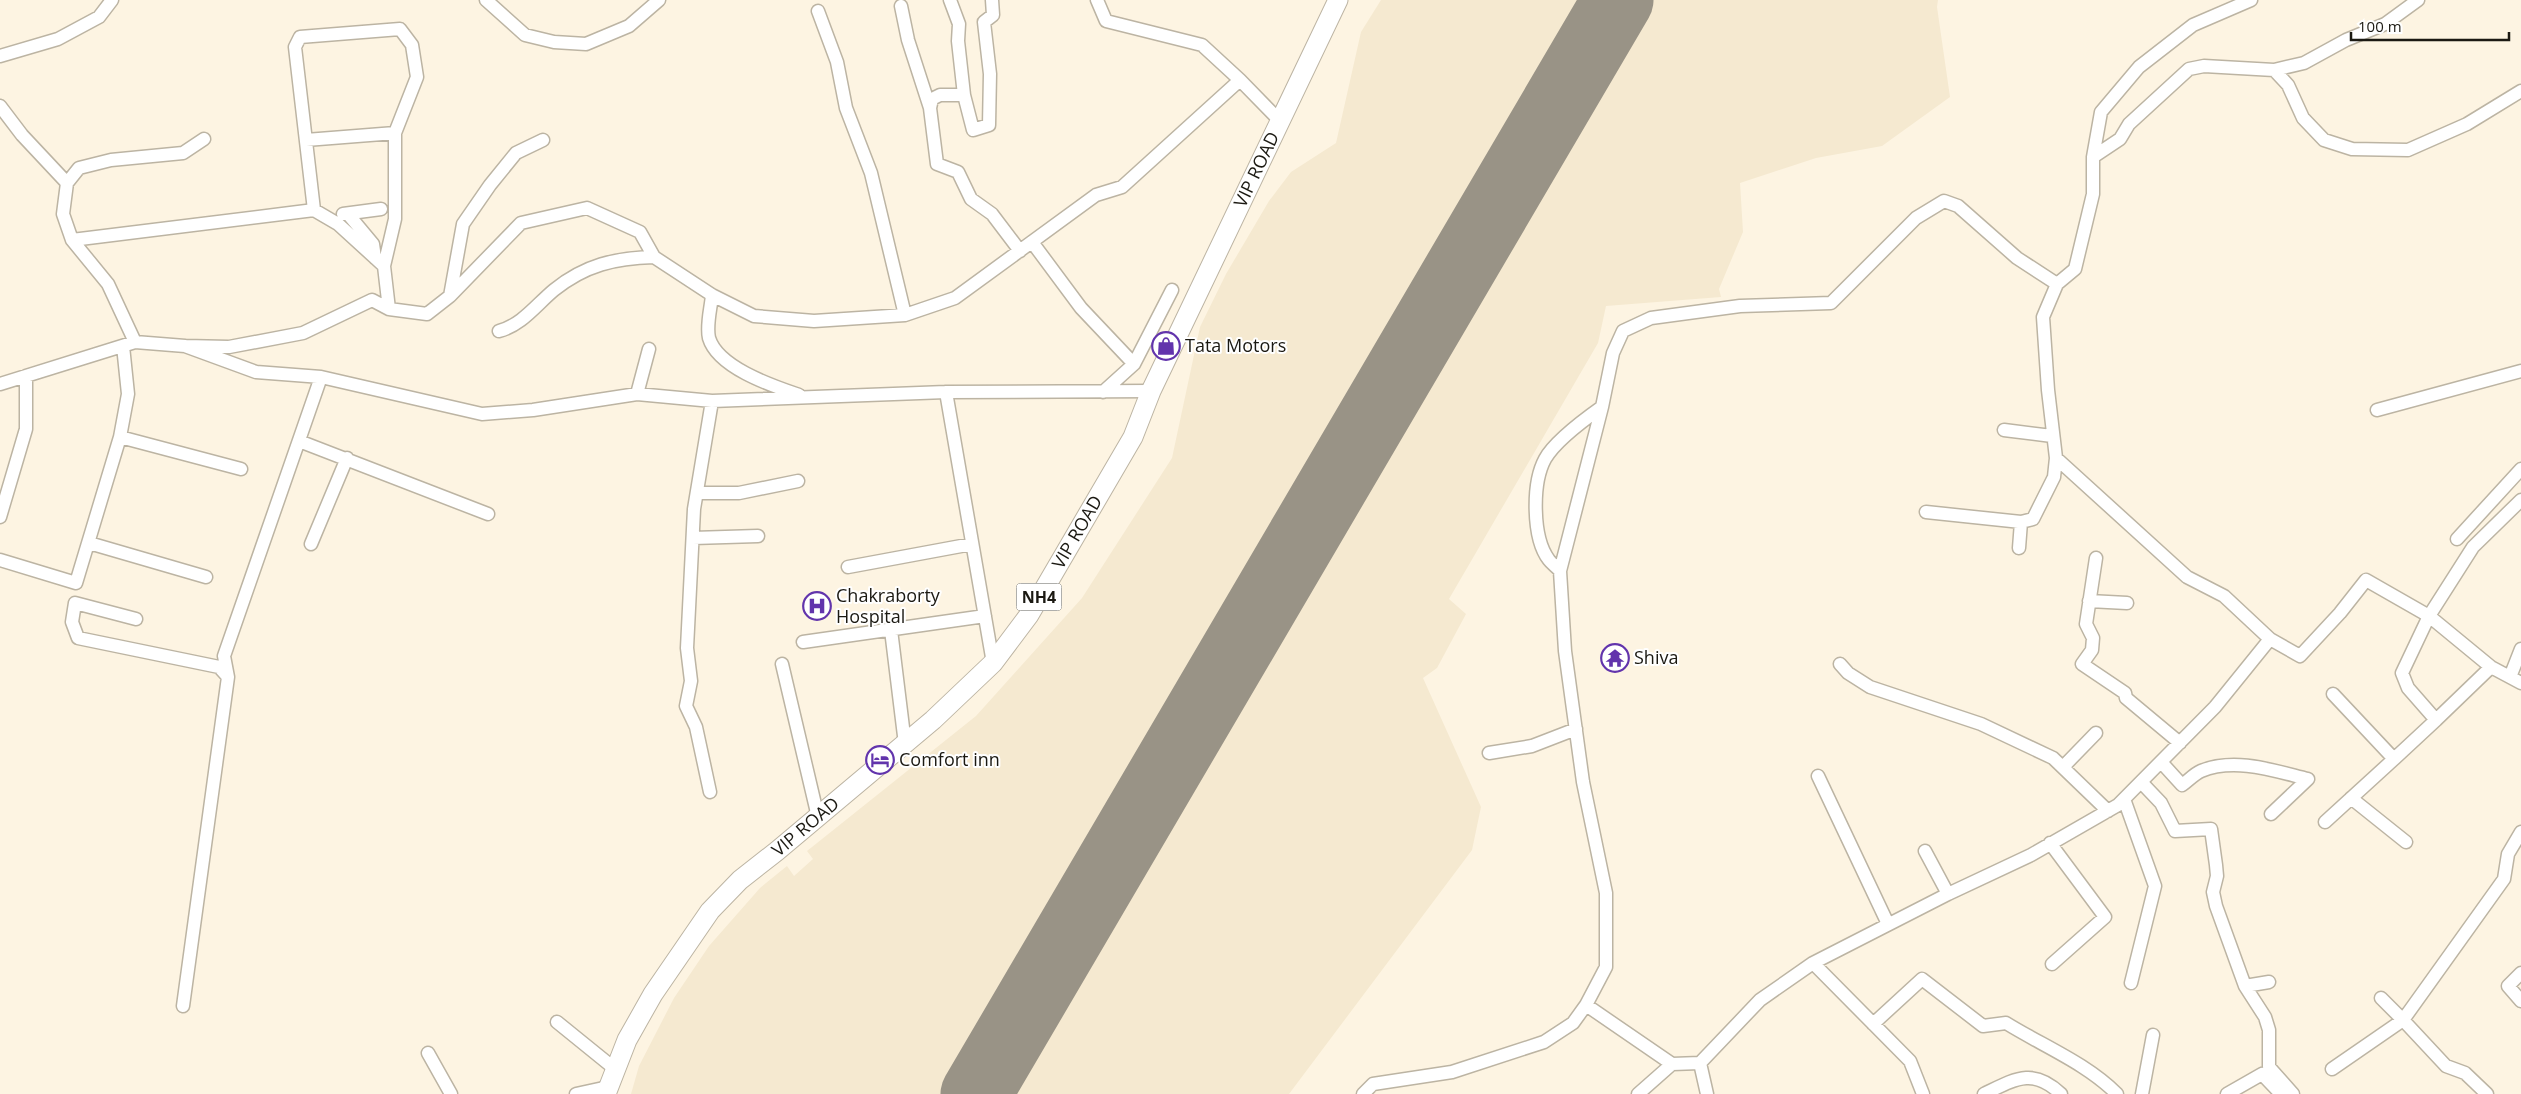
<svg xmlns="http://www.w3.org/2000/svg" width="2521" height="1094" font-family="'Open Sans',sans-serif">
<rect width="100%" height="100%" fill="#fdf4e2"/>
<!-- built -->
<path fill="#f5e9d0" d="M1381 0H1938L1937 7 1950 97 1882 146 1816 158 1740 183 1743 232 1719 289 1721 297 1606 306 1598 343 1449 599 1466 614 1437 668 1423 678 1481 807 1472 850 1289 1094H631L639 1066 674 998 709 946 760 888 787 866 794 876 813 859 807 851 976 716 1082 598 1172 458 1200 327 1226 274 1269 201 1291 172 1336 143 1361 32Z"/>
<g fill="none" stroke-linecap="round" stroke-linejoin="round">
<!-- runway -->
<path stroke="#999386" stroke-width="71" d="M976 1094 1618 0"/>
<defs>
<path id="minor" d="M486 0 525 35 554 42 586 44 629 26 659 0
M950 0 959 24 958 41 964 95 973 130 989 125 990 74 984 22 993 15 992 0
M1097 0 1106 21 1202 45 1240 80 1281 122
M901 6 908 40 930 108 937 164 958 172 971 199 992 214 1020 251
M818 11 837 62 846 108 871 173 905 315
M0 56 58 39 99 17 112 0
M2274 70 2288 85 2303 118 2324 140 2352 149 2408 150 2467 124 2521 91
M0 106 22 135 67 183 63 214 72 240 108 284 135 342
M930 108 932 99 940 95H964
M306 140 395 133
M2093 157 2120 139 2129 124 2189 69 2204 66 2274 70 2304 63 2346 40 2385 24 2418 0
M67 183 79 168 111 160 183 153 204 139
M314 210 295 47 300 37 400 29 412 45 417 77 395 133V219L384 266
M343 214 381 209
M348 214 373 244 375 258
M72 240 314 210 338 224 384 266 389 309
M1032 242 1081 308 1134 364
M2057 284 2043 317 2048 390 2056 458 2187 577 2224 596 2270 639
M712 295C711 308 706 325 709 338 718 368 773 386 799 395
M450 296 463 224 490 185 516 153 543 140
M499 331C522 325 536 305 554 290 585 265 615 258 654 257
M185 346 229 347 303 333 372 300 389 309 427 314 450 296 521 223 587 208 640 232 654 257 712 295 754 316 814 321 905 315 955 298 1096 195 1122 187 1240 80
M0 384 135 342 185 346 256 372 321 377 482 414 533 410 637 394 712 401 946 392 1151 391
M946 392 993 663
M1103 392 1134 364 1172 290
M637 394 649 349
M2377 410 2521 371
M2004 430 2052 436
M120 437 241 469
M299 441 488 514
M697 493H739L798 481
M2521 500 2473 547 2429 616 2491 667 2521 683
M1926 512 2021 522 2033 519 2054 477 2056 458
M0 517 26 429V376
M693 538 758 536
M2457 539 2521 469
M89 543 206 577
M311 544 347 458
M2019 548 2021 522
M2096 558 2086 624 2093 638 2092 650 2082 664 2125 693 2126 698 2180 743
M0 560 76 583 120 437 128 394 123 346
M848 567 972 544
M1560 571C1557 567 1552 564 1549 560 1532 538 1532 483 1545 459 1555 441 1585 419 1602 407
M2089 601 2127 603
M136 619 75 603 72 622 78 638 219 667 228 677
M891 630 905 744
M803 642 985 616
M782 664 818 817
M1840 664 1848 673 1870 687 1981 724 2053 758 2108 811
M2510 677 2521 649
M2436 720 2491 667
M1489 753 1532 746 1576 729
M2161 762 2182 785C2188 781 2194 774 2201 771 2235 757 2275 771 2308 779L2271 814
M2063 767 2096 733
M1818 776 1888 924
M2141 782 2161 803 2175 831 2211 829 2216 865 2217 876 2213 892 2216 906 2245 986 2265 1017 2269 1030V1067L2293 1094
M710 792 696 727 686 706 691 681 687 648 694 509 712 401
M2351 798 2406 842
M2124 799 2155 886 2131 983
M2325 822 2394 759
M2050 843 2105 917 2052 964
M1925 851 1948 894
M1813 963 1910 1061 1923 1094
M2521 973 2508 986 2521 1001
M2245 986 2269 982
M1586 1005 1672 1064
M183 1006 228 677 224 656 321 377
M557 1022 615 1069
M1873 1024 1922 979 1983 1026 2006 1023C2043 1046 2086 1063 2117 1094
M428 1053 451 1094
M1700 1063 1707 1094
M2332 1069 2403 1020 2381 998
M576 1094 608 1087
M1363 1094 1373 1084 1452 1072 1544 1042 1573 1023 1586 1005 1606 967V893L1583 782 1565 651 1560 571 1602 407 1613 353 1623 331 1651 318 1740 306 1831 303 1916 218 1944 201 1958 206 2017 258 2057 284 2075 269 2093 194V157L2101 112 2139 67 2193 25 2251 0
M1638 1094 1672 1064 1700 1063 1760 1000 1813 963 1948 894 2031 855 2118 805 2215 707 2270 639 2300 656 2340 613 2366 580 2429 616 2402 673 2408 688 2436 720 2394 759 2333 694
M1984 1094C2015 1079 2033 1067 2061 1094
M2142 1094 2153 1035
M2227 1094 2262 1074 2281 1094
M2487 1094 2465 1073 2446 1066 2403 1020 2504 879 2508 854 2521 832"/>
<g id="highway">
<path id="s1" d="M606 1094 627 1040 653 994 710 911 740 880 777 851 933 720 993 663 1029 615 1133 437 1151 391 1338 0"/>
</g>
</defs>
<!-- minor casing -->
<use href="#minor" stroke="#bcb4a3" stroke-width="15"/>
<!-- highway casing -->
<use href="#highway" stroke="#bcb4a3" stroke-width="21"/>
<!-- minor -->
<use href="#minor" stroke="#fff" stroke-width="12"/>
<!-- highway -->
<use href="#highway" stroke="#fff" stroke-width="19"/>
</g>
<!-- icons -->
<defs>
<symbol id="shop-ring" viewBox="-11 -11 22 22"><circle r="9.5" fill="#fff" stroke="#6234ac" stroke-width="1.5"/><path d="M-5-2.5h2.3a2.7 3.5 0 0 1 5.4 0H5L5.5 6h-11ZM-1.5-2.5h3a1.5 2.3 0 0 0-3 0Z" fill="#6234ac"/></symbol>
<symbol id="hospital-ring" viewBox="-11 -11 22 22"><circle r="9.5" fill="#fff" stroke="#6234ac" stroke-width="1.5"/><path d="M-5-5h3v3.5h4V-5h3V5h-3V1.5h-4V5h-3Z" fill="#6234ac"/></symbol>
<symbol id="temple-ring" viewBox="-11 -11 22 22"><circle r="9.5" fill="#fff" stroke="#6234ac" stroke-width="1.5"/><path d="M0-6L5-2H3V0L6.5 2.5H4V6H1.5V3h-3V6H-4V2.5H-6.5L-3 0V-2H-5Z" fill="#6234ac"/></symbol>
<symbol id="hotel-ring" viewBox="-11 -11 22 22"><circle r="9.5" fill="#fff" stroke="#6234ac" stroke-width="1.5"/><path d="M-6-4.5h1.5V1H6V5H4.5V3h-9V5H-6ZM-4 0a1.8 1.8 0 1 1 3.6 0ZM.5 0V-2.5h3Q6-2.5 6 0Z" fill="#6234ac"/></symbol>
</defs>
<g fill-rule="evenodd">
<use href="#shop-ring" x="1150" y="330" width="32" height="32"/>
<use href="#hospital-ring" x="801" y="590" width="32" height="32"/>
<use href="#temple-ring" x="1599" y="642" width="32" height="32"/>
<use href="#hotel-ring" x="864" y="744" width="32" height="32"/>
</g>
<g text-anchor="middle" stroke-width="4" stroke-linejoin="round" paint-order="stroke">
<!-- shield labels -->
<rect fill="#fff" stroke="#5f5e59" stroke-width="1" x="1016.5" y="583.5" width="45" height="27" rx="4"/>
<g font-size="16" font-weight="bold" fill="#1b1912">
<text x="1039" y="603">NH4</text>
</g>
<!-- street labels -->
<g font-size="18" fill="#1b1912" stroke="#fff">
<text dy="6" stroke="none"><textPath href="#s1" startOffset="1149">VIP ROAD</textPath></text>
<text dy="6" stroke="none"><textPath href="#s1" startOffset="744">VIP ROAD</textPath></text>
<text dy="6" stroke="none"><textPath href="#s1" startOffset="339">VIP ROAD</textPath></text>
</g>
<!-- poi labels -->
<g font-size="18" fill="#1b1912" stroke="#fff" text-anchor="start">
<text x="1185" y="352">Tata Motors</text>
<text x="836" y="602">Chakraborty<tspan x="836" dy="21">Hospital</tspan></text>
<text x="1634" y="664">Shiva</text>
<text x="899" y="766">Comfort inn</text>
</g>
</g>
<!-- scale -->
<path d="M2351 32v8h158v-8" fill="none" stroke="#1b1912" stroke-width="2.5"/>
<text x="2358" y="32" font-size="15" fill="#1b1912" stroke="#ffffff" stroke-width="4" paint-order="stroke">100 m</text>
</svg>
